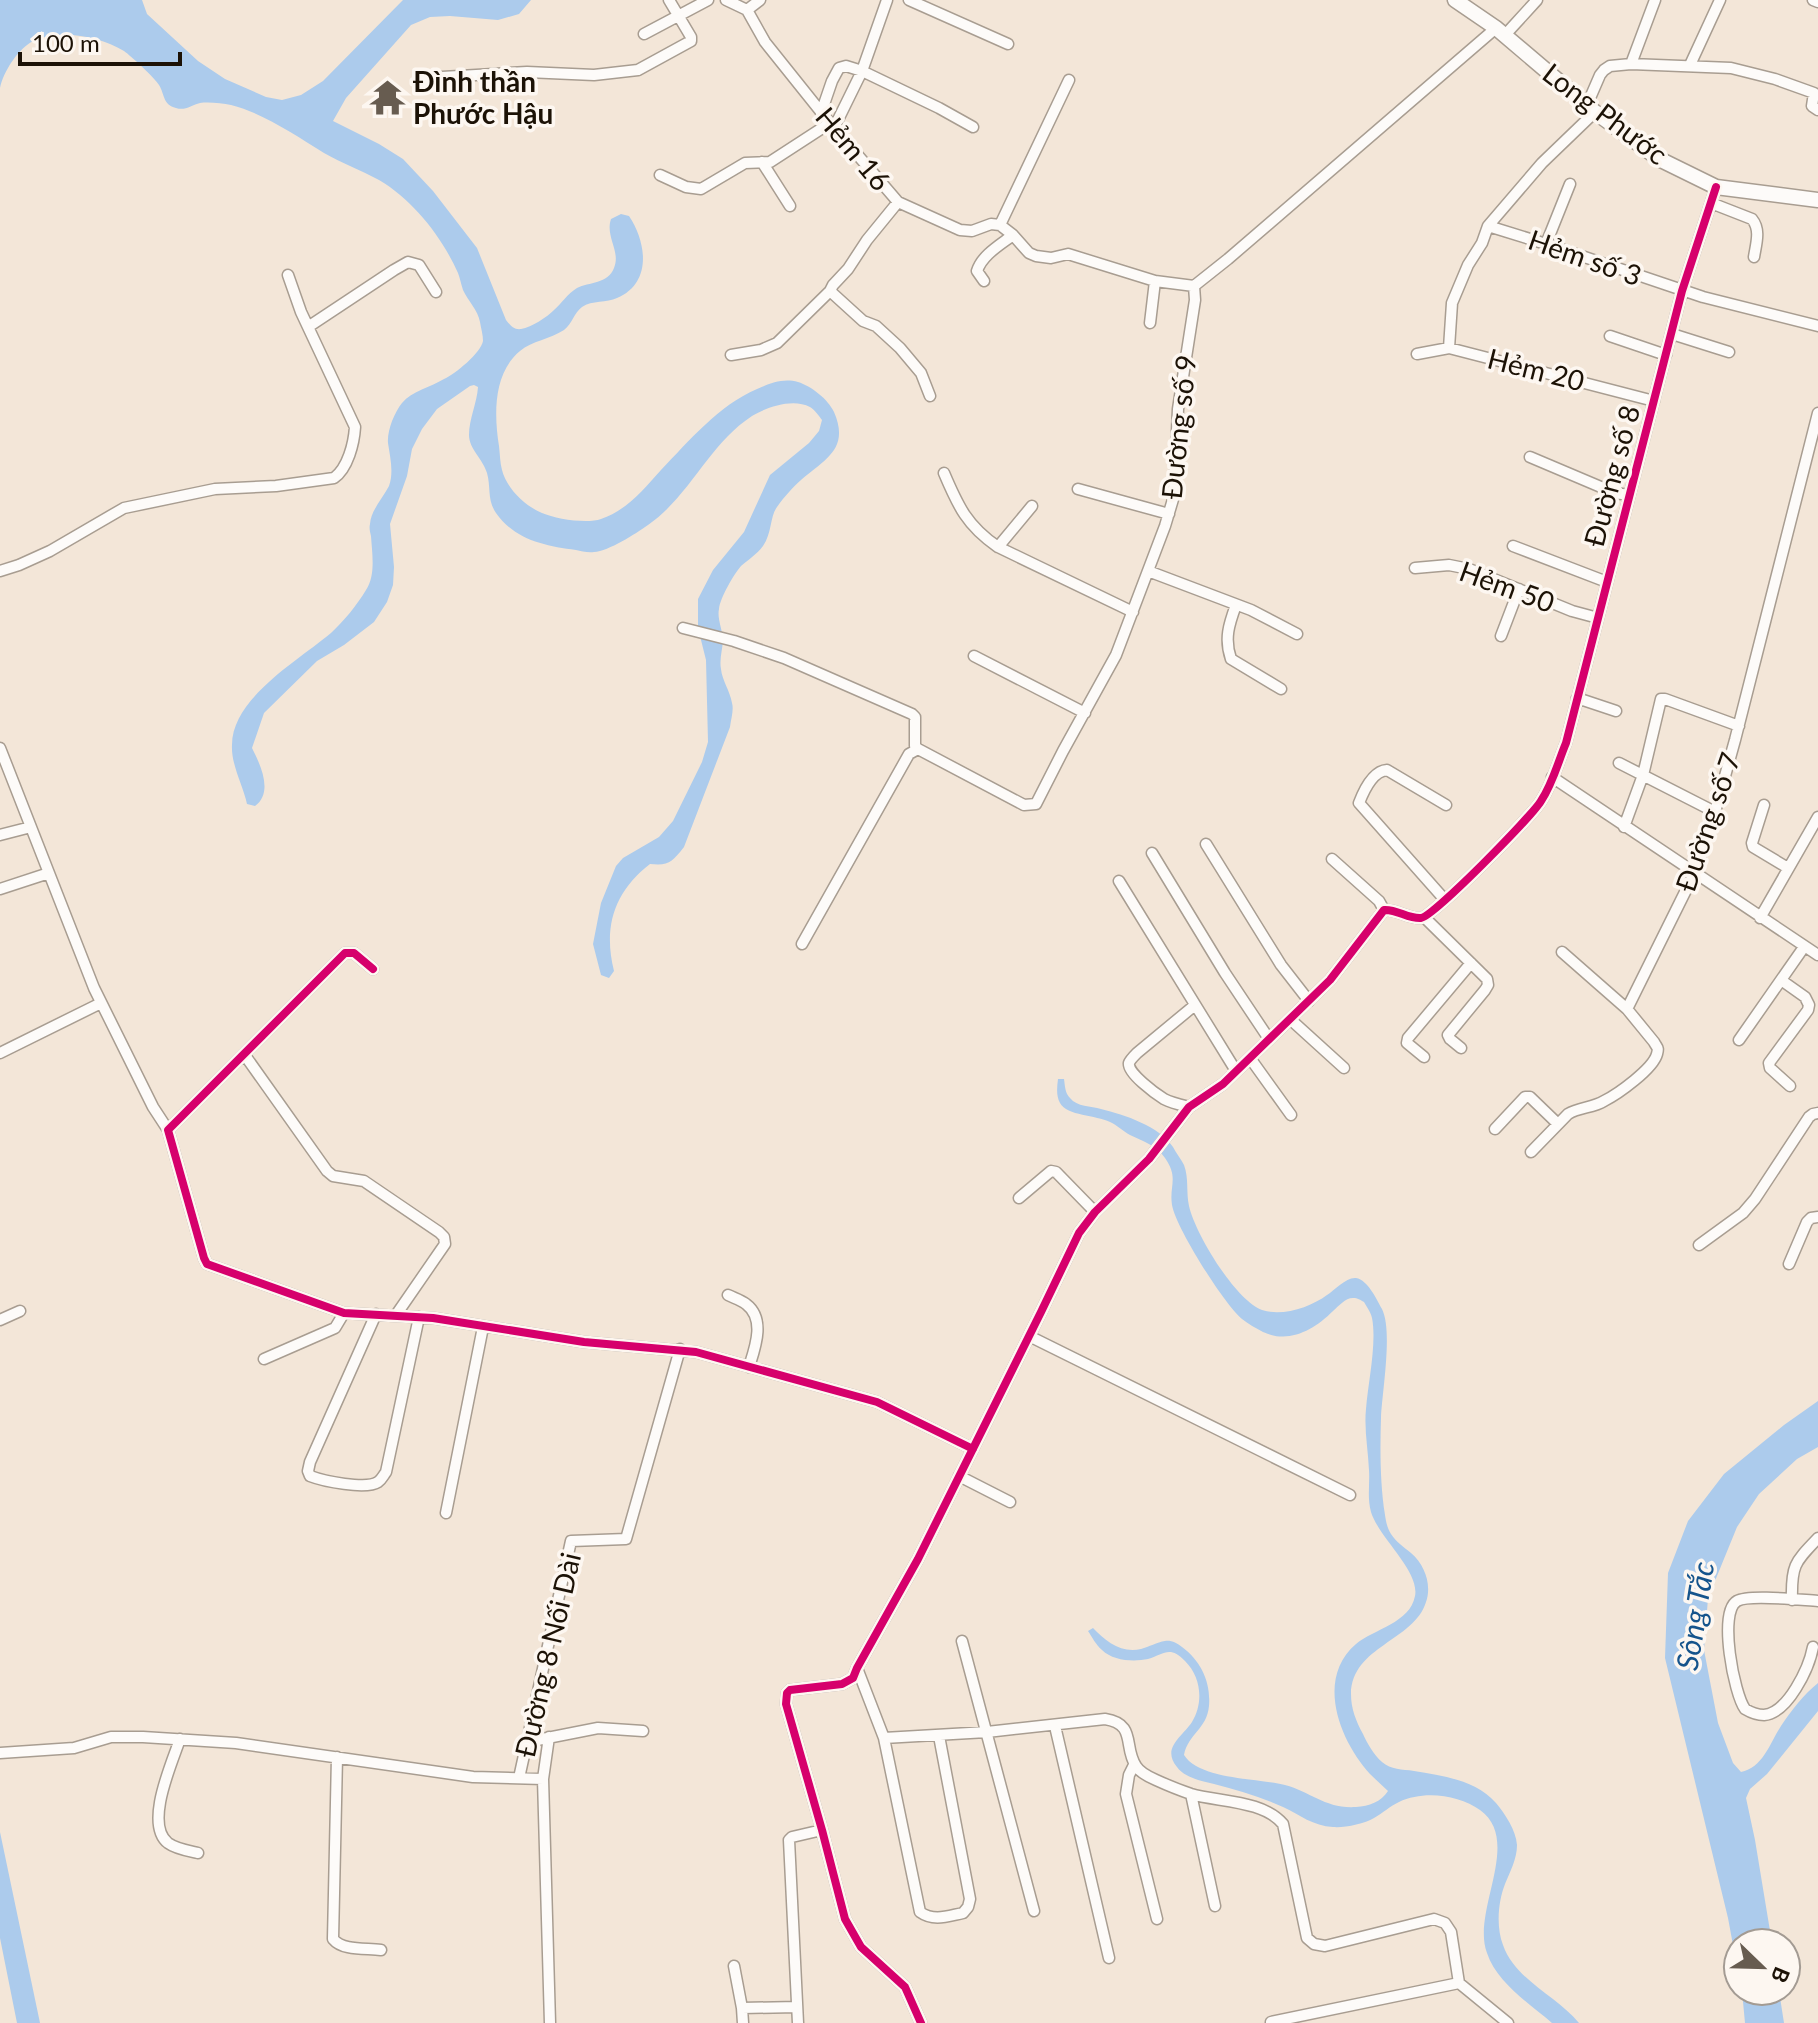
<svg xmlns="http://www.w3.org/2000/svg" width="1818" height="2023" font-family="Lato,sans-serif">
<rect width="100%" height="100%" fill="#f3e6d8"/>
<!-- water -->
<path fill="#accbec" d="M0 0H142L147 14 198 61 225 79 266 97 282 100 301 95 323 81 403 0H531L519 14 498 20 450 16 430 17 411 25 346 98 333 121 379 144 403 159 433 191 477 248 506 320C510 325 514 330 521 329 532 327 547 317 554 310 562 303 567 294 577 288 589 282 608 284 614 268 621 251 605 237 611 219L621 214 629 216C647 243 652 283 617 298 607 303 592 300 582 307 574 313 572 324 564 330 550 339 532 341 520 351 493 373 494 415 499 446 500 454 500 463 502 470 507 489 525 506 542 513 556 519 587 524 601 519 627 510 643 490 661 470 689 441 719 405 757 389 771 383 783 378 798 382 811 386 828 399 834 412 850 449 825 459 801 480 793 487 784 497 777 507 770 516 772 533 763 546 757 554 748 560 741 566 734 574 720 598 719 609 717 618 722 629 723 639 723 648 719 659 721 669 722 680 730 691 732 703 734 710 731 719 730 727L684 847C672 862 669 866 650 864 614 892 603 927 614 971L609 978 601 975 593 944 601 903 616 866 623 858 659 837 673 821 702 762 708 742 706 660 698 628V599L713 570 744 532 770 475 809 443 819 431 822 420C819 416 815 410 810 407 793 398 767 407 752 416 709 444 690 496 648 525 635 534 609 551 594 552 588 553 581 551 576 550 545 546 515 540 496 513 487 500 491 487 487 473 483 459 469 449 469 435 469 419 477 403 478 387L474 385 470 386 437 409 422 429 412 449 407 476 390 524 394 567 393 585 387 602 374 622 344 645 317 661 264 713 252 748C260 764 274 792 255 806L247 804C243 785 231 765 232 745 232 698 299 660 331 633 344 621 357 605 366 590 376 575 372 553 371 536 370 532 369 528 370 524 371 510 383 498 389 486 394 472 390 457 388 443 387 431 394 413 402 403 412 391 431 387 444 379 455 374 481 353 483 341 483 335 481 328 480 322 478 310 468 301 463 290 461 284 460 278 458 273 442 237 413 200 379 180 361 170 341 163 324 153 295 135 263 113 231 105 222 103 208 102 200 103 192 105 185 111 176 108 163 105 165 95 159 85 155 78 131 56 124 51 99 36 62 29 35 40 19 47 3 72 0 88Z
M1058 1079H1064C1065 1086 1065 1093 1070 1098 1077 1107 1091 1106 1101 1109 1125 1115 1159 1126 1173 1147 1176 1153 1181 1159 1184 1165 1189 1178 1186 1192 1189 1206 1195 1233 1235 1300 1262 1310 1282 1317 1311 1307 1327 1295 1335 1290 1346 1277 1356 1278 1368 1280 1377 1300 1382 1309 1393 1331 1382 1392 1381 1418 1380 1449 1380 1484 1385 1515 1386 1521 1387 1528 1391 1534 1396 1542 1404 1547 1411 1553 1425 1565 1432 1585 1426 1602 1414 1641 1352 1646 1351 1694 1351 1709 1356 1721 1363 1734 1367 1743 1374 1755 1382 1762 1391 1770 1402 1769 1414 1771 1443 1776 1476 1780 1496 1803 1505 1814 1516 1830 1517 1845 1517 1859 1510 1872 1505 1884 1498 1902 1496 1927 1503 1945 1515 1980 1557 1996 1579 2023H1552C1529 2003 1497 1983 1487 1953 1471 1911 1523 1841 1480 1810 1459 1795 1424 1790 1399 1802 1390 1806 1383 1813 1374 1818 1364 1824 1344 1828 1333 1827 1313 1826 1300 1815 1283 1807 1261 1797 1238 1790 1214 1784 1202 1781 1185 1778 1177 1767 1161 1748 1183 1736 1192 1722 1204 1702 1201 1677 1185 1661 1170 1645 1164 1654 1148 1659 1134 1662 1113 1661 1102 1650 1096 1645 1092 1637 1088 1631L1093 1628C1105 1641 1122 1654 1141 1649 1149 1647 1157 1642 1165 1641 1171 1640 1177 1643 1182 1647 1201 1661 1211 1682 1209 1706 1207 1729 1188 1734 1184 1755 1200 1780 1258 1778 1285 1785 1311 1792 1326 1809 1356 1807 1369 1806 1381 1802 1388 1791 1382 1785 1376 1780 1370 1774 1340 1741 1315 1679 1356 1644 1374 1629 1410 1623 1415 1596 1420 1571 1379 1538 1371 1512 1367 1497 1370 1484 1369 1470 1368 1449 1364 1429 1366 1409 1368 1383 1377 1343 1372 1318 1371 1313 1367 1307 1364 1302 1360 1300 1358 1298 1353 1298 1345 1298 1339 1306 1333 1311 1314 1330 1289 1344 1263 1332 1256 1328 1248 1324 1242 1319 1224 1304 1176 1228 1172 1205 1169 1185 1179 1178 1165 1158 1157 1146 1143 1141 1130 1135 1123 1131 1117 1125 1110 1122 1096 1115 1067 1116 1060 1103 1056 1096 1057 1087 1058 1079Z
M1818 1401V1447L1797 1459 1759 1494 1737 1527 1708 1598 1704 1650 1718 1723 1733 1763 1741 1772C1763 1768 1770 1743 1781 1726 1791 1711 1804 1694 1818 1683V1711L1767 1774 1750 1789 1746 1798 1755 1840 1772 1943H1738V1972L1728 1918 1665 1658 1668 1573 1688 1521 1724 1474 1784 1425Z
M0 1832 40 2023H17L0 1938Z
M1742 1991H1779L1784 2023H1745Z"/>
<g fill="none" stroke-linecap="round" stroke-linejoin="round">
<defs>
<path id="minor" d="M726 0 747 10 765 42 825 117 898 202 960 230 972 231 991 224 1000 225 1013 235 1029 253 1036 256 1051 258 1068 254 1155 281 1194 286
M909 0 1008 44
M1813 0 1818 2
M747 10 760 0
M644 34 708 0
M1505 35 1537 0
M1631 64 1655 0
M1690 65 1720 0
M425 78 527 72 594 75 638 70 691 41V37L669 0
M1587 105 1600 75 1604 70 1610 66 1631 64 1731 68 1775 79 1814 93 1812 106 1818 110
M821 113 832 81 839 68 846 66 862 71 939 108 973 127
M834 128 862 71 887 0
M762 162 790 206
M660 175 686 187 701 189 745 163 770 162 830 123
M898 202 867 240 848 269 833 285 830 291 863 321 876 326 900 348 921 373 930 396
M1711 203 1752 219C1761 230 1756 244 1754 257
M1000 225 1069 80
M1488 226 1546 244 1703 297 1818 326
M1546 244 1570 184
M984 281 977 271C982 255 1000 245 1013 235
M1194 286 1228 259 1496 28
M1150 323 1155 281
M308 327 394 270 408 262 419 265 436 292
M1672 334 1729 352
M1610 336 1666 355
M1449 348 1452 303 1468 265 1482 243 1488 226 1542 163 1595 112
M1417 354 1449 348 1654 401
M731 355 761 350 777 343 830 291
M1530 457 1615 493 1629 495
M944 473C958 506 967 526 998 547L1133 612
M1078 489 1169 514
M1513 546 1607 582
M998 547 1032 506
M1415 568 1449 565 1469 569 1572 611 1598 618
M0 571 19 565 50 551 124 508 215 489 276 486 334 478C348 468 354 443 355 427L301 312 288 275
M1148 571 1251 610 1297 634
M1236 605C1229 624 1224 639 1231 659L1281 689
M683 628 734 641 784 658 912 714 915 717V746L918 749 1024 805 1036 804 1063 751 1116 655 1165 526 1174 496 1178 409 1195 300 1194 286
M1501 636 1519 589
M974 656 1085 713
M1577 698 1616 711
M0 748 94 988 153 1107 168 1130
M1619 763 1715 812
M1552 777 1818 955
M1764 805 1752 843 1753 847 1788 868
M1624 827 1643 775 1661 699H1665L1739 726
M0 835 31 827
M1206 844 1281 965 1309 1001
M1152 853 1225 973 1269 1039
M1332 859 1379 901 1384 910
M1119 881 1236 1071
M0 889 49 873
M1445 900 1359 803C1364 790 1373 771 1387 770L1446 805
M1424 917 1487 979 1488 985 1485 990 1448 1035 1450 1039 1461 1048
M1760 918 1818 817
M802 944 909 754 918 749
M1562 952 1627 1009
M373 969 354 953H345L168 1130 204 1258 207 1264 344 1313 433 1318 584 1342 696 1352 877 1402 973 1449
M1781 980 1805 997 1809 1005 1808 1010 1769 1063 1770 1068 1790 1086
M1290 1019 1344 1068
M1739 1040 1804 947
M0 1053 101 1003
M244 1054 327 1171 333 1176 364 1181 439 1232 444 1237 445 1244 396 1315
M1424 1057 1407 1043 1408 1038 1471 963
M1250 1058 1291 1115
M1189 1107C1181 1105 1172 1103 1164 1099 1156 1094 1127 1073 1129 1063 1130 1060 1135 1055 1137 1053L1195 1005
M1495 1129 1525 1097H1530L1558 1124
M1531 1152 1568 1114C1579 1107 1593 1108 1604 1101 1618 1094 1653 1069 1657 1054 1659 1047 1657 1048 1654 1042L1627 1009 1694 874 1715 812 1735 740 1818 413
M1019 1198 1051 1171 1056 1172 1095 1212
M1699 1245 1743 1213 1755 1199 1809 1117 1813 1114 1818 1113
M1789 1264 1807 1222 1811 1218 1818 1217
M728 1295C734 1298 741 1300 746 1304 766 1319 755 1348 749 1367
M376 1314 310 1462 308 1471 310 1476C323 1481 366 1490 378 1482 382 1479 383 1476 386 1472L419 1317
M0 1320 20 1311
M1029 1336 1350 1495
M264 1359 335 1328 344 1313
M959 1476 1010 1502
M446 1513 483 1327
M1792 1600C1791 1565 1795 1562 1818 1538
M962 1641 1034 1911
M1813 1647C1809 1668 1788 1713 1764 1715 1757 1715 1750 1712 1745 1709 1734 1694 1718 1612 1737 1601 1749 1594 1801 1600 1818 1601
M857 1668 884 1738 987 1732 1105 1719C1137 1724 1123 1747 1136 1766 1140 1773 1149 1777 1156 1780 1167 1785 1179 1790 1191 1794 1218 1802 1263 1800 1283 1824L1307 1938 1314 1944 1325 1946 1434 1919 1445 1923 1451 1932 1459 1983 1508 2023
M1055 1726 1109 1958
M884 1738 920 1912C934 1922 948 1916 963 1913L968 1907 970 1899 939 1736
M180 1739C172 1763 144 1824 168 1843 176 1849 189 1851 198 1853
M527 1742 598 1728 643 1731
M0 1753 74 1748 111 1737H143L236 1743 473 1777 543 1779 550 2023
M337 1757 333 1939C343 1951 365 1948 381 1950
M1134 1765 1129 1775 1126 1794 1157 1919
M519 1778 571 1541 626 1539 680 1349
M543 1779 549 1737
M1191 1794 1215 1906
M734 1966 742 2008 797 2007
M742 2008 743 2023
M1271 2022 1459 1983
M798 2023 789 1840 792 1837 822 1830
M921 2023 905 1987 861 1947 845 1919 822 1830 786 1704 787 1693 790 1690 842 1684 853 1678 857 1668 918 1559 1041 1312 1079 1233 1095 1212 1149 1159 1189 1107 1223 1084 1330 980 1384 910C1397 909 1408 919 1421 918 1433 917 1532 816 1541 801 1553 783 1558 762 1566 743L1682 291 1716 187"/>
<path id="tertiary" d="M1455 0 1496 28 1595 112 1659 159 1716 187 1818 200"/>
</defs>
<!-- minor casing -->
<use href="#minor" stroke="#a89d91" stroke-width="13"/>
<!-- tertiary casing -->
<use href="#tertiary" stroke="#a89d91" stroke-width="17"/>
<!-- minor -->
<use href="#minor" stroke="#fdfbf9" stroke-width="10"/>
<!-- tertiary -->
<use href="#tertiary" stroke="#fdfbf9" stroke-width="14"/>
<defs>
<path id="cycleway" d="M373 969 354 953H345L168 1130 204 1258 207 1264 344 1313 433 1318 584 1342 696 1352 877 1402 973 1449
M921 2023 905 1987 861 1947 845 1919 822 1830 786 1704 787 1693 790 1690 842 1684 853 1678 857 1668 918 1559 1041 1312 1079 1233 1095 1212 1149 1159 1189 1107 1223 1084 1330 980 1384 910C1397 909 1408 919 1421 918 1433 917 1532 816 1541 801 1553 783 1558 762 1566 743L1682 291 1716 187"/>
</defs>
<!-- cycleway casing -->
<use href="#cycleway" stroke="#fdf7f1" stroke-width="13"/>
<!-- cycleway -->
<use href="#cycleway" stroke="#d6006c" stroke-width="8"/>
</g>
<!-- icons -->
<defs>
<symbol id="temple-bare" viewBox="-9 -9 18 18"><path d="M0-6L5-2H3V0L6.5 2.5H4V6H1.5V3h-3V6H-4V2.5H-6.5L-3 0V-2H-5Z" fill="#675c50" stroke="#fdf7f1" stroke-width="2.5" paint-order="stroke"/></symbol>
</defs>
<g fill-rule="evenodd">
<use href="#temple-bare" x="362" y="72" width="51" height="51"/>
</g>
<g text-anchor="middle" stroke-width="7" stroke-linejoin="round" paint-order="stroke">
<!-- poi labels -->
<g font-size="28" font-weight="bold" fill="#1c1206" stroke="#fdf7f1" text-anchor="start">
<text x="413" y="92">Đình thần<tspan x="413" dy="32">Phước Hậu</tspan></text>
</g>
<!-- street labels -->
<g font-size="28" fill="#1c1206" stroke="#fdf7f1">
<text transform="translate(1605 114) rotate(37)" y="10">Long Phước</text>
<text transform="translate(853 149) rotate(50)" y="10">Hẻm 16</text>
<text transform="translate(1585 258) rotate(19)" y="10">Hẻm số 3</text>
<text transform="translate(1536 370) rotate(14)" y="10">Hẻm 20</text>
<text transform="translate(1179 427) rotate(-84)" y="10">Đường số 9</text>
<text transform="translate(1612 476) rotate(-75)" y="10">Đường số 8</text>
<text transform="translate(1507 587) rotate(20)" y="10">Hẻm 50</text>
<text transform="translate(1708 822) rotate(-71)" y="10">Đường số 7</text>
<text transform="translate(548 1655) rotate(-77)" y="10">Đường 8 Nối Dài</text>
</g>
<!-- water labels -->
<g font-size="30" font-style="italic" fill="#15548c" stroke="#fdf7f1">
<text transform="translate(1696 1616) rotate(-81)" y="10">Sông Tắc</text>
</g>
</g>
<!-- north arrow -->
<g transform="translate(1762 1967) rotate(113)"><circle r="38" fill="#fdf7f1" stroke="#a39b93" stroke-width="2"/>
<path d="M0-6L14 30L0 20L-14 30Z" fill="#675c50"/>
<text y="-12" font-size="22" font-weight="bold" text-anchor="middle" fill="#1c1206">B</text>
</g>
<!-- scale -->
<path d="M20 52v12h160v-12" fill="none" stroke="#1c1206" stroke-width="4"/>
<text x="32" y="52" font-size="24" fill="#1c1206" stroke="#fdf7f1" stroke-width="6" paint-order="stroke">100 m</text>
</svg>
